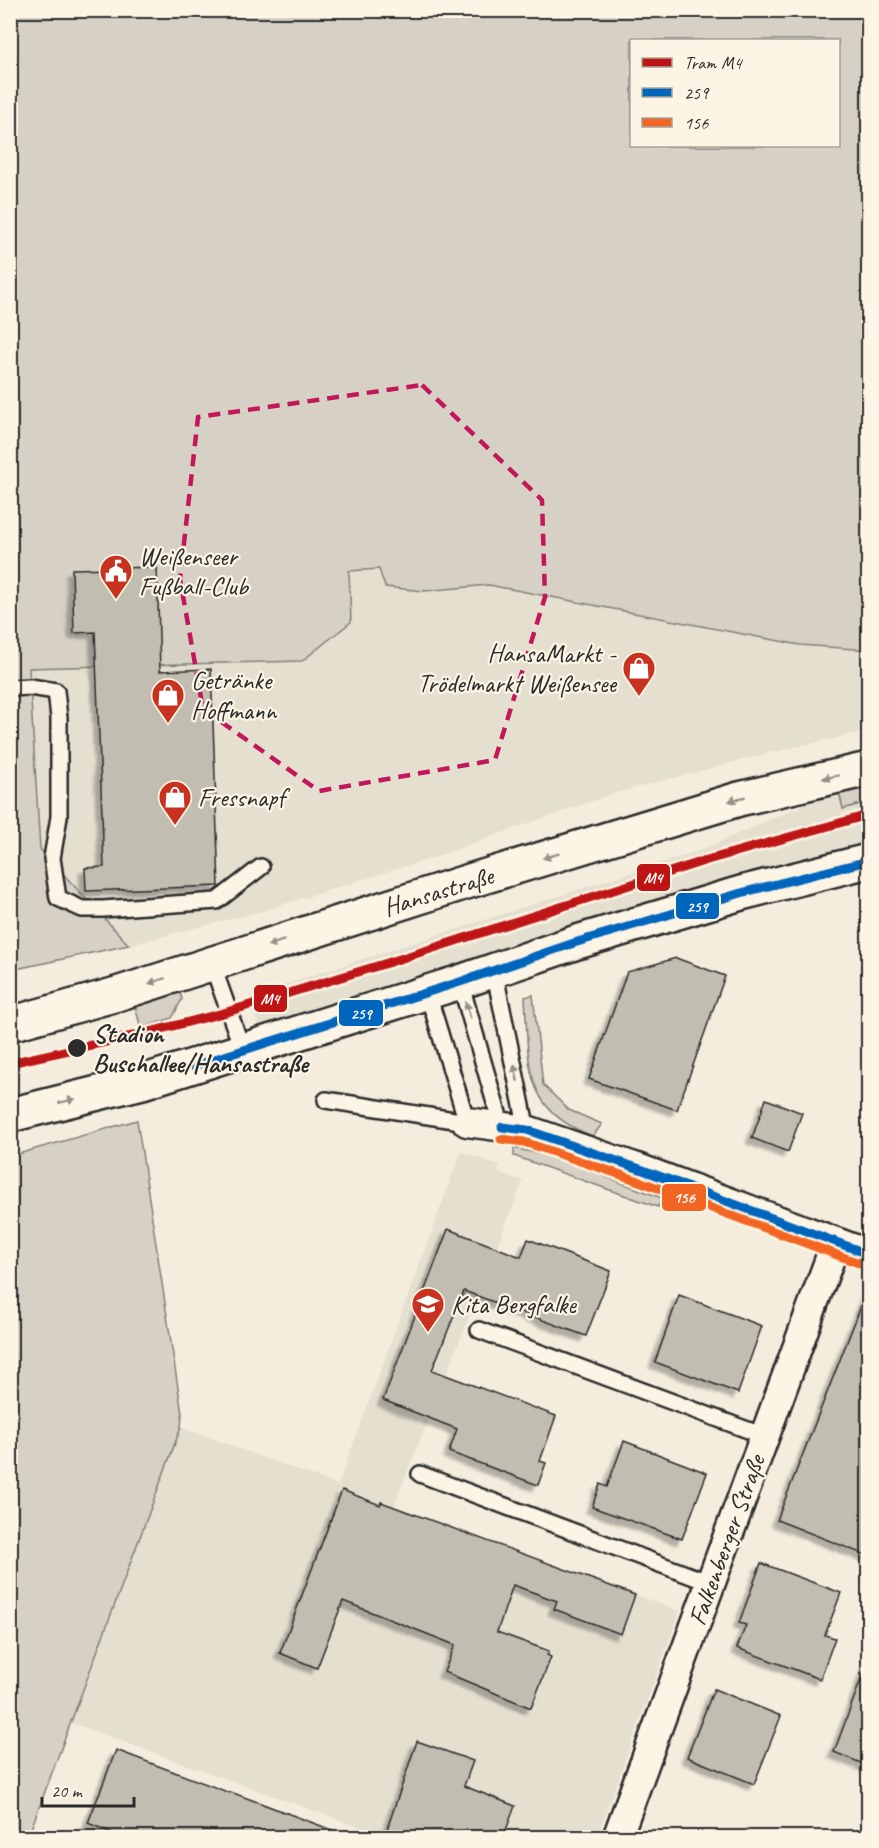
<svg xmlns="http://www.w3.org/2000/svg" width="879" height="1848" font-family="Caveat,sans-serif">
<defs>
<filter id="shadow"><feDropShadow dx="-5.5" dy="5.5" stdDeviation="1.5" flood-color="#0004"/></filter>
</defs>
<rect width="100%" height="100%" fill="#f4edde"/>
<filter id="ink" filterUnits="userSpaceOnUse"><feTurbulence type="fractalNoise" baseFrequency=".0167" numOctaves="2"/><feDisplacementMap in="SourceGraphic" scale="12" xChannelSelector="R" yChannelSelector="G"/><feConvolveMatrix kernelMatrix="1 2 1 2 8 2 1 2 1" color-interpolation-filters="sRGB"/></filter>
<g filter="url(#ink)">
<!-- built -->
<path fill="#e5dfd0" d="M412 566 543 595 800 645 868 650V731L782 750 615 793 432 858 262 911 129 945 40 849 29 668 302 661 350 622 349 570Z
M839 792 844 808 868 802V846L259 1029 249 996 698 851 808 803Z
M461 1152 500 1165 498 1172 523 1181 394 1506 680 1611 597 1837H387L71 1723 181 1427 338 1485Z"/>
<!-- green -->
<path fill="#d6d1c4" stroke="#807e78" stroke-width="1.5" fill-rule="evenodd" d="M10 11H868V650L800 645 489 585 424 591 385 587 379 569 349 571 351 622 302 661 29 668 40 849 129 945 11 970ZM632 40H838V146H632Z
M868 787V802L843 809 839 792Z
M176 992 180 993 182 999 172 1018 141 1028 135 1006Z
M533 995 543 1085 569 1110 602 1124 593 1136C521 1111 529 1060 525 997Z
M137 1120 182 1414 181 1427 28 1837H11V1156Z
M514 1148 553 1157 662 1198 658 1207 514 1156Z"/>
<!-- building -->
<path fill="#c2bdb1" stroke="#2b2b2b" stroke-width="1.5" filter="url(#shadow)" d="M157 567 160 671 211 669 219 886 86 891 85 868 104 867 95 632 74 633 72 569Z
M676 958 725 976 677 1110 589 1079 627 972Z
M766 1099 802 1113 788 1152 752 1138Z
M448 1229 521 1257 528 1239 611 1271 586 1336 464 1291 432 1370 556 1416 540 1461 546 1463 538 1485 449 1452 457 1429 383 1400Z
M867 1291H868V1556L777 1520Z
M679 1295 762 1326 738 1393 655 1362Z
M624 1441 707 1473 682 1539 592 1507 600 1484 607 1487Z
M342 1490 380 1505 381 1502 635 1595 621 1634 554 1609 557 1601 513 1585 497 1632 549 1651 547 1655 551 1657 531 1708 444 1672 455 1645 343 1601 317 1668 280 1653Z
M761 1563 841 1593 825 1635 835 1638 820 1679 737 1648 746 1625 739 1623Z
M866 1666 868 1667V1766L834 1752Z
M714 1689 781 1716 754 1784 687 1757Z
M417 1741 473 1761 464 1786 515 1806 503 1838H384Z
M116 1750 230 1793 231 1792 345 1835 344 1838H125L88 1823Z"/>
<g fill="none" stroke-linecap="round" stroke-linejoin="round">
<defs>
<path id="service" d="M10 688 30 687 56 691 59 718V817L52 858 58 898 82 909H103L217 901 261 867
M212 964 243 1051
M494 970 527 1130
M460 982 502 1127
M326 1100 467 1122 427 991
M479 1330 764 1436
M420 1474 710 1583"/>
<path id="minor" d="M467 1122 527 1130 643 1170 868 1254
M617 1838 836 1242"/>
<path id="secondary" d="M10 1024 117 994 463 883 739 799 868 769
M10 1115 142 1082 460 982 574 943 741 893 868 861"/>
</defs>
<!-- service casing -->
<use href="#service" stroke="#2b2b2b" stroke-width="20"/>
<!-- minor casing -->
<use href="#minor" stroke="#2b2b2b" stroke-width="33"/>
<!-- secondary casing -->
<use href="#secondary" stroke="#2b2b2b" stroke-width="38"/>
<!-- service -->
<use href="#service" stroke="#fcf5e5" stroke-width="15"/>
<!-- minor -->
<use href="#minor" stroke="#fcf5e5" stroke-width="28"/>
<!-- secondary -->
<use href="#secondary" stroke="#fcf5e5" stroke-width="33"/>
<defs>
<path id="bus-1" d="M193 1066 460 982 574 943 741 893 868 861
M502 1127 527 1130 643 1170 868 1254"/>
<path id="bus-2" d="M501 1139 524 1142 639 1181 864 1265"/>
</defs>
<!-- bus-1 casing -->
<use href="#bus-1" stroke="#fcf5e5" stroke-width="14"/>
<!-- bus-2 casing -->
<use href="#bus-2" stroke="#fcf5e5" stroke-width="14"/>
<!-- bus-1 -->
<use href="#bus-1" stroke="#0065bd" stroke-width="9"/>
<!-- bus-2 -->
<use href="#bus-2" stroke="#f26522" stroke-width="9"/>
<defs>
<path id="tram-1" d="M10 1063 146 1033 227 1012 387 963 707 860 868 815"/>
</defs>
<!-- tram-1 casing -->
<use href="#tram-1" stroke="#fcf5e5" stroke-width="14"/>
<!-- tram-1 -->
<use href="#tram-1" stroke="#be1414" stroke-width="9"/>
</g>
<!-- one-way arrows -->
<defs><path id="oneway-solid" d="M-6-.8H1V-3.2L6.5 0L1 3.2V.8H-6Z" transform="scale(1.5)"/></defs>
<g fill="#949088">
<use href="#oneway-solid" transform="translate(831 777) rotate(168)"/>
<use href="#oneway-solid" transform="translate(737 799) rotate(164)"/>
<use href="#oneway-solid" transform="translate(551 856) rotate(163)"/>
<use href="#oneway-solid" transform="translate(276 943) rotate(162)"/>
<use href="#oneway-solid" transform="translate(157 981) rotate(162)"/>
<use href="#oneway-solid" transform="translate(468 1010) rotate(-106)"/>
<use href="#oneway-solid" transform="translate(516 1073) rotate(-101)"/>
<use href="#oneway-solid" transform="translate(67 1101) rotate(-14)"/>
</g>
</g>
<!-- marked area -->
<path fill="none" stroke="#c2185b" stroke-width="4.5" stroke-dasharray="12 8" stroke-linejoin="round" d="M422 385 542 500 545 597 495 760 319 791 203 709 180 579 198 417Z"/>
<!-- icons -->
<defs>
<symbol id="civic-pin" viewBox="-11 -11 22 30"><path d="M0 17L-7.5 6A9.5 9.5 0 1 1 7.5 6Z" fill="#c8321e" stroke="#fcf5e5"/><path d="M-.6-6.5H3V-4.5H.6V-3L4-1V1h2V6H-6V1h2V-1L-.6-3ZM-1.2 2.5V6h2.4V2.5Z" fill="#fff"/></symbol>
<symbol id="shop-pin" viewBox="-11 -11 22 30"><path d="M0 17L-7.5 6A9.5 9.5 0 1 1 7.5 6Z" fill="#c8321e" stroke="#fcf5e5"/><path d="M-5-2.5h2.3a2.7 3.5 0 0 1 5.4 0H5L5.5 6h-11ZM-1.5-2.5h3a1.5 2.3 0 0 0-3 0Z" fill="#fff"/></symbol>
<symbol id="school-pin" viewBox="-11 -11 22 30"><path d="M0 17L-7.5 6A9.5 9.5 0 1 1 7.5 6Z" fill="#c8321e" stroke="#fcf5e5"/><path d="M0-5L7-2L0 1L-7-2ZM-4 1L0 2.5L4 1V4Q0 6-4 4Z" fill="#fff"/></symbol>
</defs>
<g fill-rule="evenodd">
<use href="#civic-pin" x="97" y="552" width="38" height="52"/>
<use href="#shop-pin" x="620" y="649" width="38" height="52"/>
<use href="#shop-pin" x="149" y="676" width="38" height="52"/>
<use href="#shop-pin" x="156" y="778" width="38" height="52"/>
<use href="#school-pin" x="409" y="1285" width="38" height="52"/>
</g>
<!-- markers -->
<circle fill="#2b2b2b" stroke="#fcf5e5" stroke-width="2" cx="77" cy="1048" r="10"/>
<g text-anchor="middle" stroke-width="4.5" stroke-linejoin="round" paint-order="stroke">
<!-- poi labels -->
<g font-size="26" fill="#2b2b2b" stroke="#fcf5e5" text-anchor="start">
<text x="139" y="565">Weißenseer<tspan x="139" dy="30">Fußball-Club</tspan></text>
<text x="616" y="662" text-anchor="end">HansaMarkt -<tspan x="616" dy="30">Trödelmarkt Weißensee</tspan></text>
<text x="191" y="689">Getränke<tspan x="191" dy="30">Hoffmann</tspan></text>
<text x="198" y="806">Fressnapf</text>
<text x="451" y="1313">Kita Bergfalke</text>
</g>
<!-- street labels -->
<g font-size="26" fill="#2b2b2b" stroke="#fcf5e5">
<text transform="translate(438 891) rotate(-17)" y="9">Hansastraße</text>
<text transform="translate(726 1540) rotate(-70)" y="9">Falkenberger Straße</text>
</g>
<!-- stop labels -->
<g font-size="26" font-weight="bold" fill="#2b2b2b" stroke="#fcf5e5" text-anchor="start">
<text x="93" y="1042">Stadion<tspan x="93" dy="30">Buschallee/Hansastraße</tspan></text>
</g>
</g>
<g stroke="#fcf5e5" stroke-width="2">
<rect x="636" y="863" width="35" height="29" rx="6" fill="#be1414"/>
<rect x="675" y="892" width="45" height="28" rx="6" fill="#0065bd"/>
<rect x="253" y="984" width="35" height="29" rx="6" fill="#be1414"/>
<rect x="338" y="999" width="46" height="28" rx="6" fill="#0065bd"/>
<rect x="661" y="1183" width="46" height="29" rx="6" fill="#f26522"/>
</g>
<g font-size="16" text-anchor="middle" font-weight="bold" fill="#fff">
<text x="653" y="883">M4</text>
<text x="697" y="912">259</text>
<text x="270" y="1004">M4</text>
<text x="361" y="1019">259</text>
<text x="684" y="1203">156</text>
</g>
<!-- margin -->
<rect width="879" height="1848" fill="none" stroke="#fcf5e5" stroke-width="36"/>
<rect x="18" y="18" width="843" height="1812" fill="none" stroke="#2b2b2b" stroke-width="2" filter="url(#ink)"/>
<!-- legend -->
<rect x="630" y="39" width="210" height="108" fill="#fcf5e5" stroke="#a8a49b" stroke-width="1.5"/>
<rect x="642" y="58" width="30" height="9" fill="#be1414" stroke="#a8a49b" stroke-width="1.5"/>
<text x="684" y="69" font-size="18" fill="#2b2b2b">Tram M4</text>
<rect x="642" y="88" width="30" height="9" fill="#0065bd" stroke="#a8a49b" stroke-width="1.5"/>
<text x="684" y="99" font-size="18" fill="#2b2b2b">259</text>
<rect x="642" y="118" width="30" height="9" fill="#f26522" stroke="#a8a49b" stroke-width="1.5"/>
<text x="684" y="129" font-size="18" fill="#2b2b2b">156</text>
<!-- scale -->
<path d="M42 1797v9h92v-9" fill="none" stroke="#2b2b2b" stroke-width="3"/>
<text x="51" y="1797" font-size="18" fill="#2b2b2b" stroke="#fcf5e5" stroke-width="4.5" paint-order="stroke">20 m</text>
</svg>
